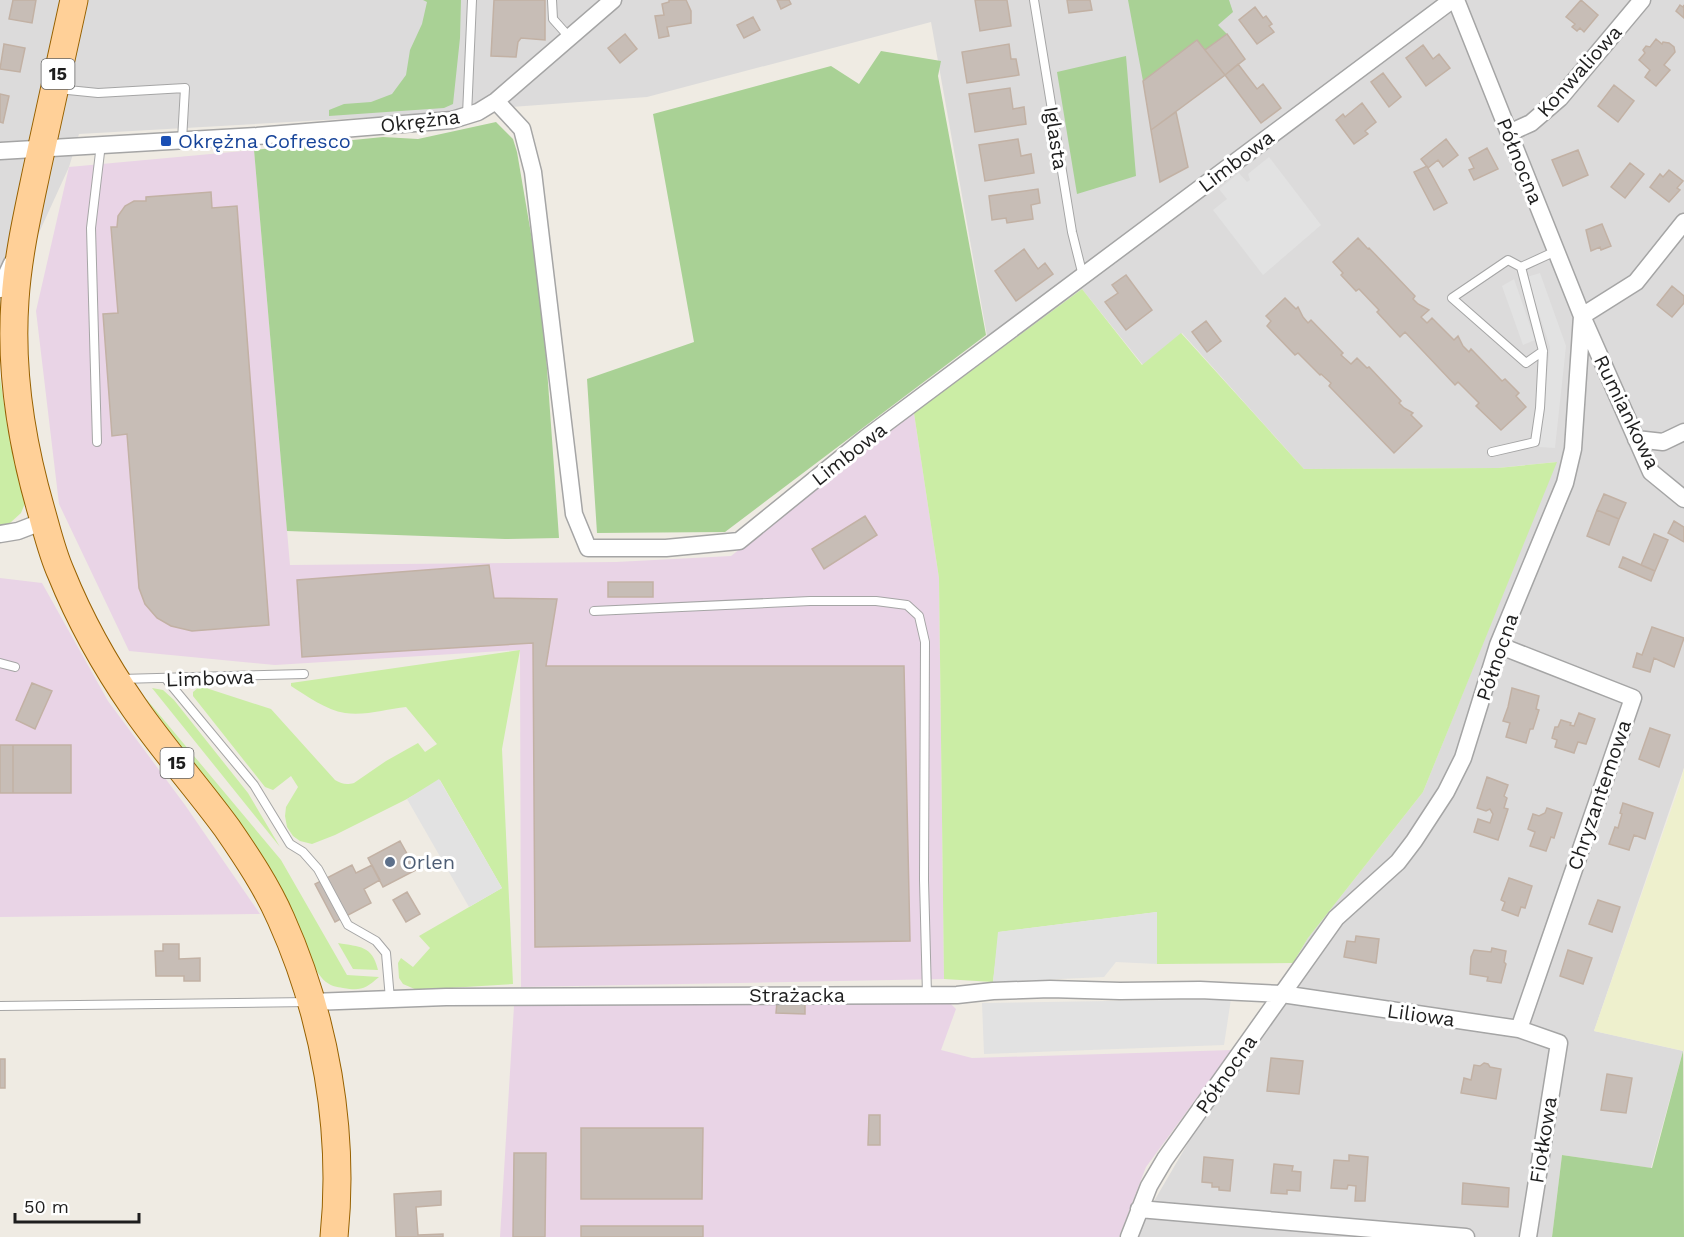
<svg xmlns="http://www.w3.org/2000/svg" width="1684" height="1237" font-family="'Work Sans',sans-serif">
<rect width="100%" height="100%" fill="#efebe3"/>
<!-- residential -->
<path fill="#dcdbdb" d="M0 0H1684V768L1594 1031 1683 1051 1651 1168 1562 1155 1552 1237H1133L1308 938 1423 792 1556 462 1498 468 1304 469 1182 333 1143 365 1082 289 991 358 931 22 647 97 377 117 79 134 69 167 0 318Z"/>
<!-- industrial -->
<path fill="#e9d4e6" d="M254 150 290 565 616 562 731 556 914 413 939 578 944 979 521 987 520 650 275 665 129 651 59 504 36 311 69 167Z
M0 578 42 583 108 701 185 805 260 914 0 917Z
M950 1003 956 1009 941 1050 972 1058 1232 1050 1146 1167 1119 1237H500L514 1006Z"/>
<!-- farmland -->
<path fill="#eef0cd" d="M1684 768V1051L1594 1031 1679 787Z"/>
<!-- grass -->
<path fill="#cbeda5" d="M1082 289 1142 365 1181 333 1304 469 1498 468 1557 462 1423 792 1308 938 1293 963 1157 964V912L999 932 993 982 944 979 939 578 914 413Z
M0 377 8 431 26 501 21 513 10 523 0 526Z
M520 650 502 749 513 984 417 990 403 984 399 978 398 963 401 958 413 967 430 948 419 936 502 888 440 780 407 799 335 835 312 844 300 841 293 836 287 827 285 816 286 807 298 787 291 776 273 790 265 787 193 696V692L199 687H203L271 709 335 780C342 784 346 785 354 783L386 761 418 743 425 752 437 744 406 707C387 709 365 716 345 713 326 710 307 696 291 686V683Z
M152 688 163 690 174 700 248 793 280 847Z
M143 695 281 860 347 975 379 977C365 989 361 991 343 988 337 987 331 986 326 982 313 972 298 930 290 914 251 835 194 766 143 695Z
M338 943C360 947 372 945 378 970L353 969Z"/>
<!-- forest -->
<path fill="#a9d195" d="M423 0H461L460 38 453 104 444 108 329 116V110L344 104 371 102 392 94 406 75 410 50 422 24 427 2Z
M1128 0H1229L1233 12 1218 25 1227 34 1205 50 1197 40 1143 81Z
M881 51 941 61 938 76 986 335 725 532 597 533 587 379 694 342 653 114 831 66 859 84Z
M1126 56 1136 176 1077 194 1057 72Z
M496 122 513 139 517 152 542 298 559 538 505 539 287 531 254 150 383 137 418 139Z
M1683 1051 1684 1237H1552L1562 1155 1652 1168Z"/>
<!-- parking -->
<path fill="#e2e2e2" d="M1269 157 1321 225 1263 275 1213 210 1227 199 1219 189 1239 173 1247 182 1250 180 1248 174Z
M1540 273 1566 346 1555 448 1539 447 1550 347 1527 277Z
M1514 279 1535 340 1523 345 1502 286Z
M439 779 502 888 469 907 407 799Z
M1157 912V964L1116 962 1104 977 993 982 998 932Z
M1231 999 1224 1045 984 1054 982 1003Z"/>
<!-- building -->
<path fill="#c7bdb6" stroke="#c2b1a4" stroke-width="1.5" d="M13 0H36L32 23 9 19Z
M494 0H545V40L521 38 518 42 516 57 491 56Z
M669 0H686L691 11V23L667 27 669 36 659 38 655 16 664 15 662 4 669 2Z
M777 0H789L791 4 781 9Z
M975 0H1007L1011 26 980 31Z
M1067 0H1090L1092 10 1069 13Z
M1581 0 1598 15 1584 32 1580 28 1577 31 1572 27 1575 24 1566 17Z
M1680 5 1683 7 1684 5V18L1676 11Z
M1255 7 1263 18 1266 16 1272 24 1269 26 1274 32 1257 44 1239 20Z
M753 17 760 30 744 38 737 25Z
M625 34 637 49 620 63 608 48Z
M1227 34 1245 59 1225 75 1205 50Z
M1656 39 1662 44 1663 42 1669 43 1674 47 1675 52 1664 65 1670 70 1656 86 1645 77 1650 70 1639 60 1645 53 1643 50 1646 46 1650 47Z
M1197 40 1225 75 1151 130 1143 81Z
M4 44 25 48 20 72 0 69Z
M1009 44 1011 59H1016L1019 75 967 83 962 52Z
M1423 45 1433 59 1439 54 1450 68 1426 86 1406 58Z
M1238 64 1257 89 1263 84 1281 108 1261 123 1225 75Z
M1383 73 1401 97 1389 107 1371 82Z
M1614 85 1634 101 1618 122 1598 106Z
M1010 88 1013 109 1024 107 1026 124 975 132 969 94Z
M0 94 9 96 3 123 0 122Z
M1362 103 1376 122 1365 131 1368 134 1354 144 1336 120 1343 114 1345 117Z
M1176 112 1188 167 1160 182 1151 130Z
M1018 139 1021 156 1031 154 1034 173 985 181 979 145Z
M1446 139 1458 155 1443 167 1438 160 1428 168 1421 159Z
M1487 148 1498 169 1474 180 1469 170 1474 168 1469 158Z
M1578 150 1588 175 1563 186 1552 160Z
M1630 163 1644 174 1625 198 1611 187Z
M1427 166 1447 203 1434 210 1414 172Z
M1669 170 1683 181 1677 188 1680 190 1669 202 1650 187 1660 174 1663 177Z
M1038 189 1040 203 1031 205 1033 219 1007 223 1006 218 992 220 989 196Z
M211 192 212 208 237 206 269 625 192 631 171 626 157 618 145 604 139 588 127 434 112 436 103 314 118 313 111 227H117L118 216 125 206 134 201H146V197Z
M1602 224 1611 246 1601 250 1600 247 1591 251 1586 230Z
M1358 238 1368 249 1369 248 1415 296 1413 299 1418 304 1429 310 1421 317 1427 323 1432 318 1454 340 1458 336 1463 346 1469 352 1471 349 1502 381 1505 379 1519 393 1516 396 1526 407 1501 430 1476 406 1479 403 1458 382 1455 385 1405 332 1400 337 1377 312 1379 310 1359 289 1356 291 1341 275 1343 273 1333 262Z
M1024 249 1038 269 1045 263 1053 274 1016 301 995 271Z
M1126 275 1152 310 1126 330 1105 302 1118 293 1112 285Z
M1672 286 1684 296V303L1672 317 1657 305Z
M1285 298 1296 309 1298 307 1303 317 1308 323 1311 320 1343 353 1341 355 1351 364 1357 358 1367 368 1369 367 1401 401 1399 403 1404 408 1413 413 1411 415 1422 426 1394 453 1329 386 1331 383 1321 374 1320 375 1298 353 1295 355 1267 326 1271 321 1266 316Z
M1206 321 1221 341 1207 352 1192 332Z
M1604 494 1626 503 1619 519 1597 510Z
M1597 510 1619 519 1609 545 1587 536Z
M865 516 877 535 824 569 812 549Z
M1674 521 1684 527V542L1668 533Z
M1654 534 1668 540 1655 571 1641 565Z
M1623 557 1655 571 1651 581 1619 567Z
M489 565 494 598 557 599 546 666H904L910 941 535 947 533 643 302 657 297 580Z
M608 582H653V597H608Z
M1652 627 1684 638 1674 667 1654 658 1650 672 1633 667 1637 653 1642 655Z
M32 683 52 691 35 729 16 720Z
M1512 688 1539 696 1536 709 1539 710 1533 729H1530L1526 743 1506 737 1510 723 1503 721 1508 707Z
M1579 713 1595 719 1586 744 1578 742 1574 753 1555 747 1557 740 1552 738 1555 727H1558L1561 720 1571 723 1570 725 1574 726Z
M1650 728 1670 735 1659 767 1639 759Z
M0 745H13V793H0Z
M13 745H71V793H13Z
M1487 777 1508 785 1504 796 1507 798 1504 808 1508 809 1498 840 1474 832 1478 819 1490 823 1493 814 1490 809 1486 811 1477 808Z
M1623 803 1653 813 1645 839 1634 835 1629 850 1609 844 1615 827 1618 828 1622 814 1620 813Z
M1547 808 1562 813 1554 838 1551 837 1546 851 1530 846 1535 832 1528 829 1533 814 1539 816 1545 813Z
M400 841 416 870 383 887 368 858Z
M352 865 356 873 372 865 380 880 364 889 371 903 335 922 315 884Z
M1509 878 1532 886 1525 908 1521 907 1518 916 1502 910 1505 902 1501 900Z
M407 892 420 914 406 922 393 900Z
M1598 900 1620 907 1612 932 1589 924Z
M1356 936 1379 939 1376 963 1344 957 1347 941 1355 942Z
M163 944H179V959L200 958V981H184V976H156L155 951H163Z
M1492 948 1506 951 1504 962 1506 964 1501 983 1487 981 1488 977 1470 974 1471 957 1474 950 1491 952Z
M1568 950 1592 958 1583 984 1560 976Z
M777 1002 805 1003V1014L776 1013Z
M1271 1058 1303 1061 1299 1094 1267 1091Z
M0 1059H5V1088H0Z
M1484 1063 1488 1064 1490 1067 1501 1069 1496 1099 1461 1093 1464 1078 1471 1080 1474 1065 1480 1066Z
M1607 1074 1632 1078 1626 1113 1601 1110Z
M869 1115H880V1145H868Z
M581 1128H703L702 1199H581Z
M514 1153H546L545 1237H513Z
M1349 1155 1368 1157 1365 1201H1355L1356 1186 1348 1185 1347 1189 1331 1188 1334 1160 1349 1161Z
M1204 1157 1233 1160 1230 1191 1219 1190V1187H1212V1183L1202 1182Z
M1274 1164 1293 1166 1292 1171 1301 1172 1300 1191 1287 1190V1194L1271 1193Z
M1463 1183 1509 1188 1508 1207 1462 1204Z
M441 1191V1205L416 1207 418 1235 443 1234V1237H396L394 1194Z
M581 1226H703V1237H581Z"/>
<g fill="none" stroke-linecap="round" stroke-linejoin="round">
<defs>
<path id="lane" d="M552 0 553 19 570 38
M1034 0 1072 232 1083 276
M58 89 98 93 185 88 182 140
M467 115 472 0
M1521 267 1508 260 1452 298 1526 363 1543 351
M97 442 91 228 101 144
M1492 452 1535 442 1540 408 1543 351 1521 267 1556 251
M594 611 810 601H876L907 605 919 616 925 642 924 880 927 995
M0 663 15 667
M121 679 304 674
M166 679 254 785 290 844 303 852 318 869 348 925 376 941 386 953 390 999
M0 1006 309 1002"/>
<path id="street" d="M496 101 522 129 533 172 574 514 588 548H666L739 541 866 438 1452 0
M1509 133 1531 123 1560 98 1642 0
M0 151 257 136 452 120 478 112 496 101 613 0
M1684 222 1636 282 1582 316 1651 472 1684 499
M0 289 12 263
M1636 439 1663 442 1684 432
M0 534 18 531 44 521
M1498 645 1633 698 1519 1029
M312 1002 446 997 957 995 993 991 1050 989 1120 991 1200 990 1282 994 1519 1029 1559 1043 1528 1237
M1139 1209 1466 1237
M1129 1237 1149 1186 1165 1159 1336 918 1398 862 1414 841 1446 792 1463 758 1498 645 1565 483 1573 449 1582 316 1456 0"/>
<path id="primary" d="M74 0C62 56 49 112 37 169 28 212 18 255 15 300 10 371 21 441 41 510 47 531 52 553 61 573 80 620 105 665 134 707 163 749 197 787 227 828 247 857 267 887 281 919 325 1017 345 1131 334 1237"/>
</defs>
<!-- lane casing -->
<use href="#lane" stroke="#a5a5a5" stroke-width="10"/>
<!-- street casing -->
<use href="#street" stroke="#a5a5a5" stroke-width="19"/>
<!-- primary casing -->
<use href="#primary" stroke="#976100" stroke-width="29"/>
<!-- lane -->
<use href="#lane" stroke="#fff" stroke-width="8"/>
<!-- street -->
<use href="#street" stroke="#fff" stroke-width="16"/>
<!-- primary -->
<use href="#primary" stroke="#ffd098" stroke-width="27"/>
</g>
<!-- markers -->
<rect fill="#1a4fb4" stroke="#fff" stroke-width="2" x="160" y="135" width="12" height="12" rx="3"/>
<circle fill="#5c6f8a" stroke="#fff" stroke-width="2" cx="390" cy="862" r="6"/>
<g text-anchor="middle" stroke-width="6" stroke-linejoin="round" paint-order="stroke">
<!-- shield labels -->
<g fill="#fff" stroke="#626262" stroke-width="1.5">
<rect x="41.5" y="59" width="33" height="30" rx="4.5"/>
<rect x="160.5" y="748" width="33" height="30" rx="4.5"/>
</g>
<g font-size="18" font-weight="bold" fill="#1e1e1e">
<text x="58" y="80">15</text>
<text x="177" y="769">15</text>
</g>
<!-- street labels -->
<g font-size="20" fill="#1e1e1e" stroke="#fff">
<text transform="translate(1579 71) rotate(-48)" y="7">Konwaliowa</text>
<text transform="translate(420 121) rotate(-7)" y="7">Okrężna</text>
<text transform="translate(1056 138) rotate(81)" y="7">Iglasta</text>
<text transform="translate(1236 161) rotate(-37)" y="7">Limbowa</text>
<text transform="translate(1520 161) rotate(68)" y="7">Północna</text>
<text transform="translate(1627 412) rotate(64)" y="7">Rumiankowa</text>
<text transform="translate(849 454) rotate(-38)" y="7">Limbowa</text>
<text transform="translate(1497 657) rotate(-71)" y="7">Północna</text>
<text transform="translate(210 678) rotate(-2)" y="7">Limbowa</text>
<text transform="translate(1599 795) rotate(-71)" y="7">Chryzantemowa</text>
<text x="797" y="1002">Strażacka</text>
<text transform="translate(1421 1015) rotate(8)" y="7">Liliowa</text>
<text transform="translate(1226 1074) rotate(-55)" y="7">Północna</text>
<text transform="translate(1543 1140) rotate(-81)" y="7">Fiołkowa</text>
</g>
<!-- transit labels -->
<g font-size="20" fill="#164399" stroke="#fff" text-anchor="start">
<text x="178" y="148">Okrężna Cofresco</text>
</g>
<!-- service labels -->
<g font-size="20" fill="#4e5e75" stroke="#fff" text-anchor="start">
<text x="402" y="869">Orlen</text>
</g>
</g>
<!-- scale -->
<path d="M15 1213v9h124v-9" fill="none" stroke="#1e1e1e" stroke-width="3"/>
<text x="24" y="1213" font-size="18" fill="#1e1e1e" stroke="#ffffff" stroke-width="4.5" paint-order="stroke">50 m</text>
</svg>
